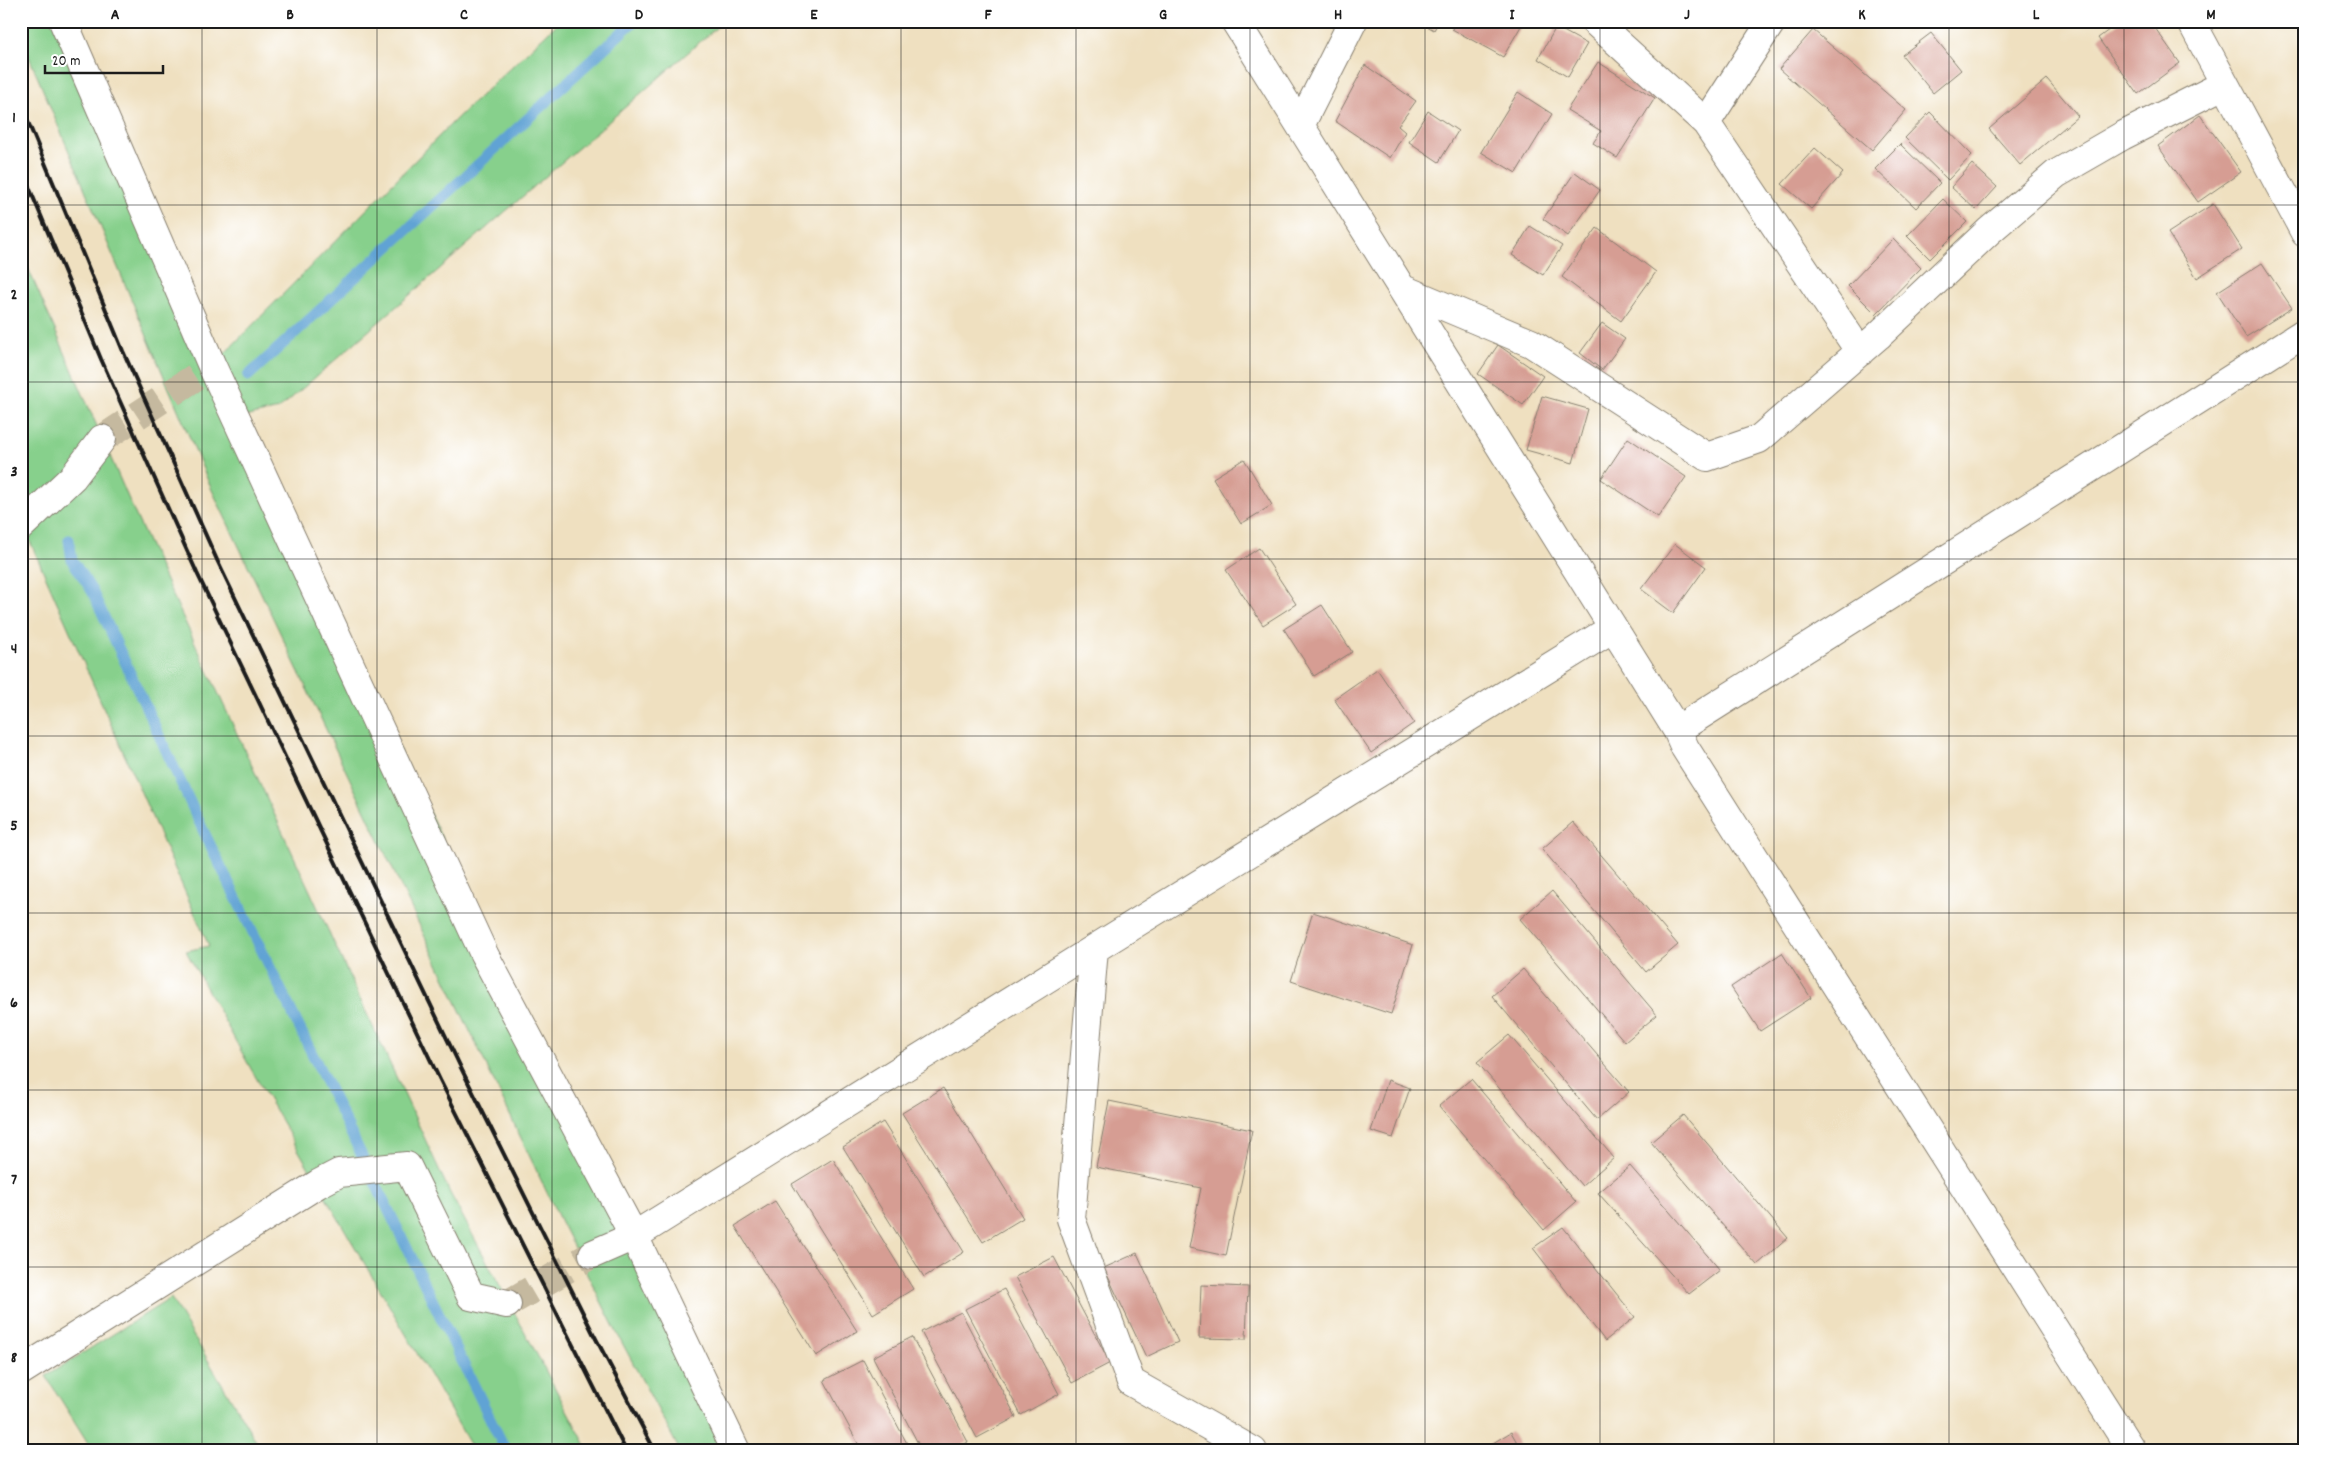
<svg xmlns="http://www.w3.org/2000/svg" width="2326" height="1472" font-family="Dekko,sans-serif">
<rect width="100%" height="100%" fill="#fff"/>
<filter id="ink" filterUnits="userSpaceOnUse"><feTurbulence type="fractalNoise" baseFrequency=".02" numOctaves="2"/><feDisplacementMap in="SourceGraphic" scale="10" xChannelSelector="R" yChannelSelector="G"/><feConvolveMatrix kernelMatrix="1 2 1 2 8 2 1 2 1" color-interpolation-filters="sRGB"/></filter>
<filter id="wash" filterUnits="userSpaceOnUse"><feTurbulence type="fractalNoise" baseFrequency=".0096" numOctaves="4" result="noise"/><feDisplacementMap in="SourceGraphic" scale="20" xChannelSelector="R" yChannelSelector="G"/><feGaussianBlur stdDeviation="1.12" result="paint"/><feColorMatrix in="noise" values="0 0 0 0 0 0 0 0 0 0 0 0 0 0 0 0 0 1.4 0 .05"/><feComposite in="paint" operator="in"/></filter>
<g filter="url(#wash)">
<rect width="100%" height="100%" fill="#efe0c0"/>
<!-- green -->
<path fill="#87d08c" stroke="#527654" d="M21 21H61L215 363 458 117 560 21H724L279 409 240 418 736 1451H680L619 1337 560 1220 211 488 21 38Z
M21 252 137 518 450 1193 589 1451H474L251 1069 186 951 209 946 21 521Z
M171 1298 262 1451H93L46 1376Z"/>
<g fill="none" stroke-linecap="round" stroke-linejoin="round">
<!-- stream -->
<path stroke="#61a3d4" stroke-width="11" d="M248 376 634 21
M69 540 72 560 92 591 203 830 506 1451"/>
</g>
<g id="blocks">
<!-- building -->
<path fill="#d69d93" d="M1418 21H1439L1434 30Z
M1456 21H1524L1503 57 1452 29Z
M2121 21H2150L2180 63 2138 94 2098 38Z
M1556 27 1587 44 1568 77 1538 59Z
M1813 30 1906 110 1872 150 1779 69Z
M1931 33 1961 70 1933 93 1902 55Z
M1598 62 1655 98 1617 158 1593 143 1601 131 1567 110Z
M1365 65 1416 101 1398 126 1405 132 1390 158 1335 121Z
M2047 79 2078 116 2020 165 1989 129Z
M1518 92 1552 114 1516 173 1481 152Z
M1428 111 1458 131 1439 162 1409 142Z
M1930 112 1972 155 1948 180 1905 138Z
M2200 115 2241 172 2198 202 2158 146Z
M1900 144 1940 183 1916 208 1875 169Z
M1815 148 1843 173 1811 209 1782 184Z
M1972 164 1997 187 1976 210 1951 187Z
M1575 172 1600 190 1568 236 1543 219Z
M1943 199 1967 222 1930 259 1907 236Z
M2213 204 2242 249 2197 278 2168 233Z
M1530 226 1562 246 1543 275 1512 255Z
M1597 228 1656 272 1621 321 1562 277Z
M1893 239 1921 268 1876 314 1848 286Z
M2262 263 2292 308 2246 337 2217 292Z
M1602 323 1625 339 1602 370 1580 353Z
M1498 345 1543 376 1523 405 1478 374Z
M1542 396 1588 409 1573 463 1526 450Z
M1628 438 1686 477 1658 517 1601 479Z
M1244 459 1272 505 1241 524 1213 478Z
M1675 544 1706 567 1673 613 1641 589Z
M1259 548 1296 604 1263 625 1226 570Z
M1322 605 1352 652 1314 676 1284 629Z
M1377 669 1414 723 1371 753 1334 699Z
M1573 822 1678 945 1646 972 1542 849Z
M1552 891 1657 1015 1625 1042 1520 919Z
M1313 912 1413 945 1391 1014 1291 981Z
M1782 953 1811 998 1760 1031 1731 987Z
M1523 969 1629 1092 1597 1120 1492 996Z
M1509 1035 1614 1158 1582 1186 1477 1062Z
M1471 1079 1576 1202 1544 1230 1439 1106Z
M1388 1080 1410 1088 1393 1138 1371 1131Z
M943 1088 1023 1218 983 1242 902 1113Z
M1109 1101 1252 1130 1226 1256 1189 1248 1201 1188 1096 1167Z
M1683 1115 1788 1238 1757 1265 1651 1142Z
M883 1122 964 1252 924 1277 843 1147Z
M833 1159 913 1289 873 1314 792 1184Z
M1630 1166 1720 1270 1689 1294 1598 1193Z
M775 1201 857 1331 816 1356 735 1226Z
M1563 1227 1635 1317 1605 1341 1533 1248Z
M1137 1253 1178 1342 1146 1357 1104 1268Z
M1054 1257 1110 1363 1072 1383 1015 1277Z
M1201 1285 1248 1287 1246 1339 1199 1338Z
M1004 1289 1059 1394 1021 1415 965 1309Z
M961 1312 1016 1417 977 1438 921 1332Z
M912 1337 968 1442 952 1451H922L873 1357Z
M863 1360 911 1451H862L824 1380Z
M1511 1432 1522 1451H1480Z"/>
</g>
</g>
<g filter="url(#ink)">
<use href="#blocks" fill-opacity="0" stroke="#867e6e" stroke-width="1"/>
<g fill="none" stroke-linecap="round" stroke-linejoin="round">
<!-- minor-tunnel -->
<path stroke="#c5b99f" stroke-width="28" stroke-dasharray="28 14" stroke-linecap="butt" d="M102 439 212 366
M507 1304 593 1254"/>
<defs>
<path id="minor" d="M63 21 212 366 484 954 634 1236 736 1451
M1235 21 1677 730 1685 748 2132 1451
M1594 21 1706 123 1860 352
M2191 21 2305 233
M1706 123 1772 21
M1301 124 1353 21
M1403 289 1531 343 1707 457 1759 439 1878 336 1989 231 2056 174 2122 136 2225 84
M21 526 73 477 102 439
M1677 730 2305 332
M1094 949 1071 1219 1131 1382 1253 1451
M593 1254 634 1236 1094 949 1613 628
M21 1371 318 1184 339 1173 407 1166 471 1296 507 1304"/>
</defs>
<!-- minor casing -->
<use href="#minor" stroke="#867e6e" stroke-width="30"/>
<!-- minor -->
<use href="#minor" stroke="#fff" stroke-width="28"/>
<!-- rail -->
<path stroke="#1c1c1c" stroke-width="4" d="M21 105 123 351 217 560 462 1070 593 1333 655 1451
M21 168 101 359 197 573 440 1080 626 1451"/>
</g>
</g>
<!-- grid -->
<path fill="none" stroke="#1c1c1c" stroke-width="1" stroke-opacity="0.55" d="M202 21V1451M377 21V1451M552 21V1451M726 21V1451M901 21V1451M1076 21V1451M1250 21V1451M1425 21V1451M1600 21V1451M1774 21V1451M1949 21V1451M2124 21V1451M21 205H2305M21 382H2305M21 559H2305M21 736H2305M21 913H2305M21 1090H2305M21 1267H2305"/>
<!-- margin -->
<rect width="2326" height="1472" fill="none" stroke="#fff" stroke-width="55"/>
<!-- scale -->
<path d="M45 65v8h118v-8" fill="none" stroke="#1c1c1c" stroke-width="2.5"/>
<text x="52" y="65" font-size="15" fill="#1c1c1c" stroke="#ffffff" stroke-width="4" paint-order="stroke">20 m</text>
<rect x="28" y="28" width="2270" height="1416" fill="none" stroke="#1c1c1c" stroke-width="2"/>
<g font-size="16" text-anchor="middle" font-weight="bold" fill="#1c1c1c">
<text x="115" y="19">A</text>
<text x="290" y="19">B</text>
<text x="464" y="19">C</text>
<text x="639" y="19">D</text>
<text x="814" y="19">E</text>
<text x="988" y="19">F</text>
<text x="1163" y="19">G</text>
<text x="1338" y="19">H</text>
<text x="1512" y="19">I</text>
<text x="1687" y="19">J</text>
<text x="1862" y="19">K</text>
<text x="2036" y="19">L</text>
<text x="2211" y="19">M</text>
<text x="14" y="122">1</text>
<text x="14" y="299">2</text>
<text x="14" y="476">3</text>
<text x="14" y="653">4</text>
<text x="14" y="830">5</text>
<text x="14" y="1007">6</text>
<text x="14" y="1184">7</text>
<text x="14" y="1362">8</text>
</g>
</svg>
